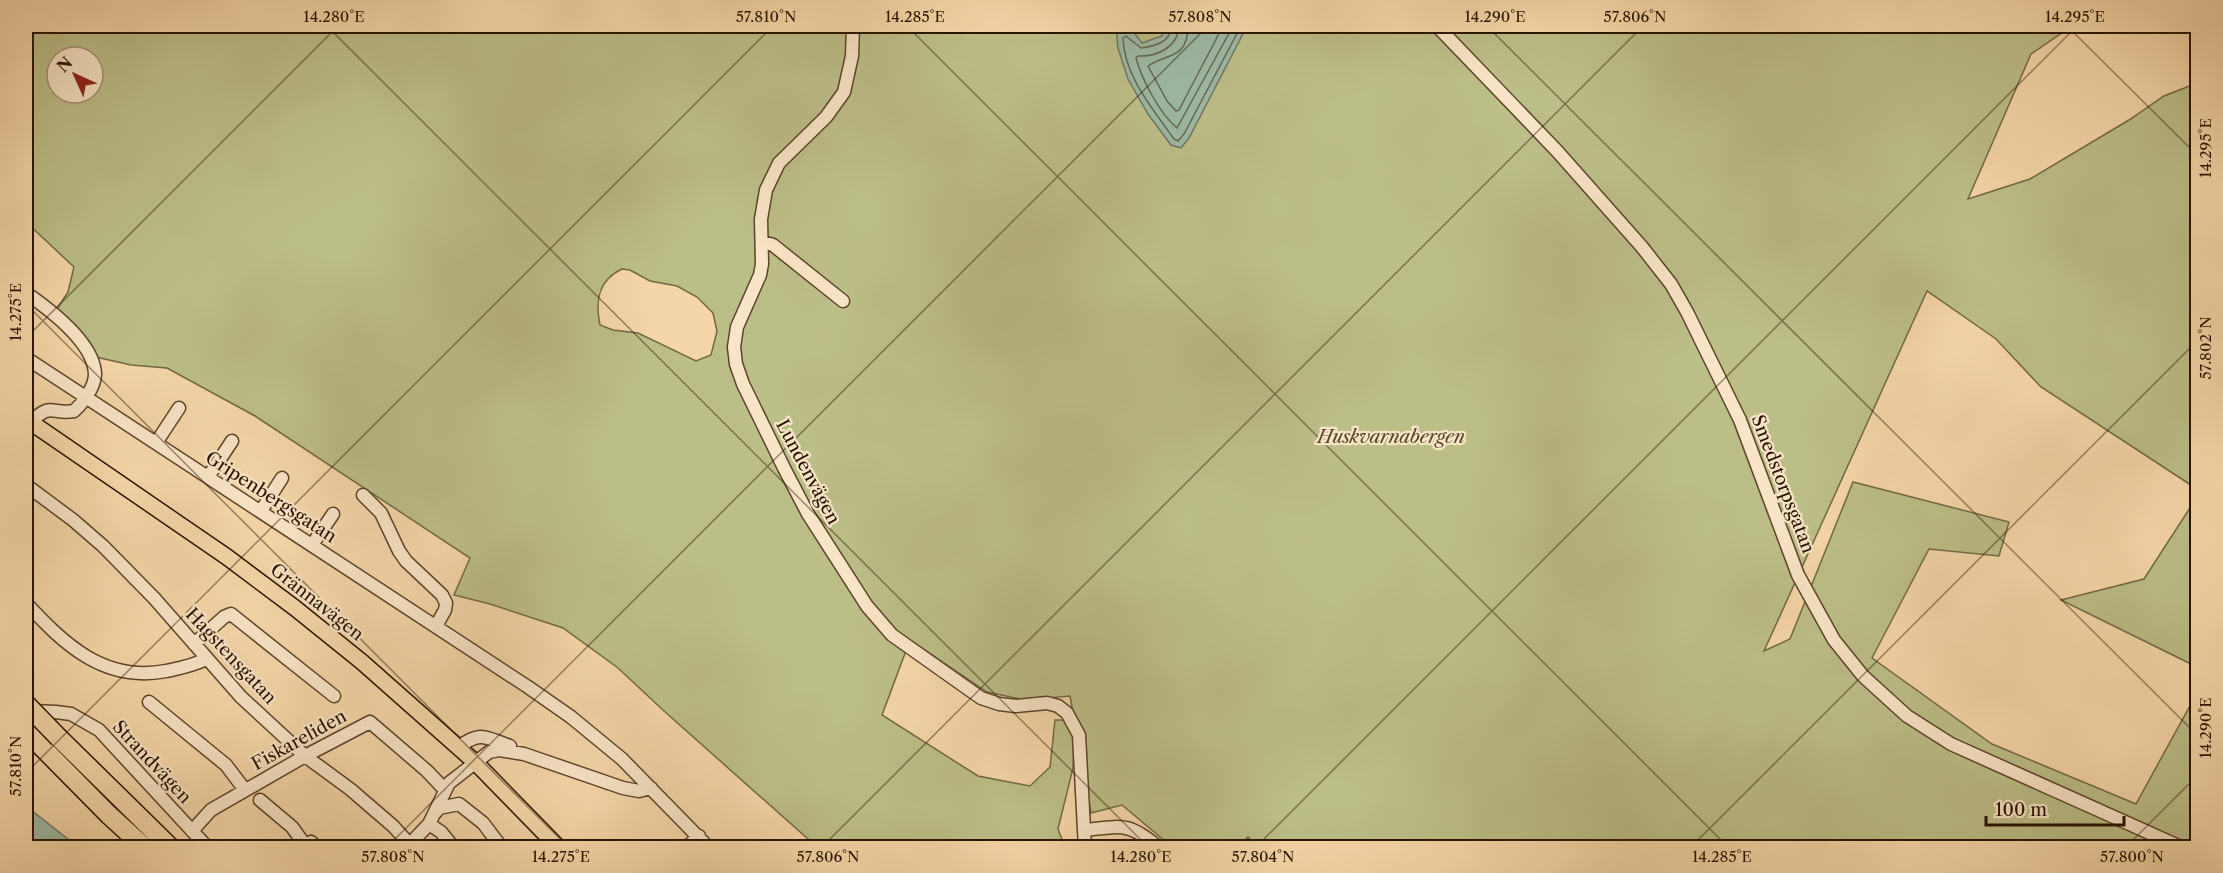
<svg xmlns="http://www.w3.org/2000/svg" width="2223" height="873" font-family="'Libre Caslon Text',serif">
<rect width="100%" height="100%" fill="#f5d6a8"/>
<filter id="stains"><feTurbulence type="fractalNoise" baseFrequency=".00333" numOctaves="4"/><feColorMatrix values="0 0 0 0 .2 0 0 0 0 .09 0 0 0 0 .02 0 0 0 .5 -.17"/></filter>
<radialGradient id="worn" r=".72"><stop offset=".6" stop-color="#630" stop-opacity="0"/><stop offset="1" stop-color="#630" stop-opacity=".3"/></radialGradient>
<!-- green -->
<path fill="#bcbe88" stroke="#726844" stroke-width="1.5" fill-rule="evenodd" d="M26 26H2072L2031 54 1968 199 2030 179 2129 120 2164 96 2197 83V489L2041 387 1996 339 1927 291 1764 651 1790 639 1853 482 2009 522 1999 556 1929 549 1872 658 1992 744 2136 804 2197 693V847L1258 848 1248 837 1237 847H1172L1122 805 1091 813 1070 696 1025 700 987 692 910 640 882 715 978 776 1030 786 1050 767 1055 720H1065L1070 728 1074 743 1073 768 1058 829 1065 847H817L664 711 618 668 563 628 490 604 454 595 470 558 255 416 167 368 131 365 96 357 85 338 57 309 68 292 74 267 26 222ZM57 57H93V93H57ZM622 269 630 270 650 281 677 286 697 297 713 313 717 331 711 355 696 361 638 333 613 330 600 325C595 301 598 280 622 269Z
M2197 497V667L2061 600 2144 579Z"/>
<!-- water -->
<path fill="#9db9a5" stroke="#6f7763" stroke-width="1.5" d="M1116 26H1129L1142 43 1162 36 1165 26H1247L1189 138 1181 148 1171 145 1148 114 1128 79 1118 48Z
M26 806 78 847H26Z"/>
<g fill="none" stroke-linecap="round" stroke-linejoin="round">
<!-- shore -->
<path stroke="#636652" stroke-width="1.5" d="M1171 26C1171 42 1156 46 1141 48L1126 36 1123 38C1124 76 1153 109 1174 139L1178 141 1184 134 1241 26
M1179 26C1178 47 1157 57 1138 56L1136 58C1142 80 1160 114 1177 128L1233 26
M1188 26C1188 60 1166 53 1148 66L1167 101 1176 111 1179 110 1223 26"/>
<defs>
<path id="minor" d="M853 26 852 56 844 92 826 117 779 163 766 190 761 219 762 264 760 275 737 327 734 347 736 364 743 384 784 468 808 514 867 606 892 635 981 698 999 704 1016 706 1047 703 1058 706 1067 713 1079 735 1085 848
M1437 26 1557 151 1642 247 1671 284 1687 312 1740 420 1798 575 1834 640 1863 676 1907 716 1951 744 2183 848
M763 242 773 245 843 301
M26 293C49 309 94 343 95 374 95 387 83 403 74 411 52 415 50 401 31 423
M26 358 528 687 571 717 622 759 709 848
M156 443 179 408
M208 477 232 441
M26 485 73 520 103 546 154 598 241 697 305 756 350 789 393 826 413 848
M363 495 381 513 399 551 406 561 442 595 446 603 445 610 436 626
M261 511 282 478
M312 545 333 514
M26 603C64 644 104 683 166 671 180 668 193 666 206 659
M194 644 224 617 231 614 334 696
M149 702 226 765 245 790
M31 711 56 712 71 714 99 730 208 848
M459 747C481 730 486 738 510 746
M260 800 292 827 305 845
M435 813 439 808 459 804 483 823 502 848
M429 824 441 832 454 848
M1085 830C1122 826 1129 822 1159 848
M192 831 211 810 305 756 370 722 427 771 445 790
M410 844 429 824 449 783 489 752 499 750 524 754 623 788 639 791 651 788
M300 848 311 842 318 848
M686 848 699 836"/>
<path id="major" d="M26 419 227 557 295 608 362 662 475 762 559 848"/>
<path id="highway" d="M26 731 109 815 145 848
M59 738 171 848"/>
</defs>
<!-- minor casing -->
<use href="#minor" stroke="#5c442a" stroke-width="15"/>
<!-- major casing -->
<use href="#major" stroke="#291300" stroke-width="18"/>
<!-- highway casing -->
<use href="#highway" stroke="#291300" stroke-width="21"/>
<!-- minor -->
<use href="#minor" stroke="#f8e4c6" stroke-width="12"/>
<!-- major -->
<use href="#major" stroke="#f5d6a8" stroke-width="15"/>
<!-- highway -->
<use href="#highway" stroke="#f5d6a8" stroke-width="18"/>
<defs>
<path id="highway-bridge" d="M26 704 59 738"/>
</defs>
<!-- highway-bridge casing -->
<use href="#highway-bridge" stroke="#291300" stroke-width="21" stroke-linecap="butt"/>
<!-- highway-bridge -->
<use href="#highway-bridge" stroke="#f5d6a8" stroke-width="18"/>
</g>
<!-- ticks -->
<path fill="none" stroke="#291300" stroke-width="1.5" stroke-opacity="0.45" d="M327 26 1149 848M907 26 1729 848M1487 26 2198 736M2067 26 2198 156M26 304 569 848M26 338 338 26M26 773 773 26M386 848 1208 26M821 848 1643 26M1255 848 2077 26M1690 848 2198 340M2125 848 2198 775"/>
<g text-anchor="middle" stroke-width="4.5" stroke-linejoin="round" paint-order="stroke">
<!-- park labels -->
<g font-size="18" font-style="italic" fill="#554629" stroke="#f8e4c6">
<text x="1391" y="443">Huskvarnabergen</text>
</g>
<!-- street labels -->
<g font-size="18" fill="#291300" stroke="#f8e4c6">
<text transform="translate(808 472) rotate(62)" y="6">Lundenvägen</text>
<text transform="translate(1783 484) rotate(69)" y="6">Smedstorpsgatan</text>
<text transform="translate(271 497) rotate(33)" y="6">Gripenbergsgatan</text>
<text transform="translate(317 602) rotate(38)" y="6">Grännavägen</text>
<text transform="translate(231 656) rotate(47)" y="6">Hagstensgatan</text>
<text transform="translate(299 740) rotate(-29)" y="6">Fiskareliden</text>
<text transform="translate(152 762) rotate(47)" y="6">Strandvägen</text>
</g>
</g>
<!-- margin -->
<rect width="2223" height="873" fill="none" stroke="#f5d6a8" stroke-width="66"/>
<!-- north arrow -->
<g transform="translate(75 75) rotate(315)"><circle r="28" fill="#f8e4c6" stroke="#a59077" stroke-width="1.5"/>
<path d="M0-4.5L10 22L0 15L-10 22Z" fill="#8f2418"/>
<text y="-9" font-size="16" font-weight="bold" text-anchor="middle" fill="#291300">N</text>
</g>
<!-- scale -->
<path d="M1986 816v9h138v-9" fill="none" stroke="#291300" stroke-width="3"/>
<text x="1995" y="816" font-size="18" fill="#291300" stroke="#f8e4c6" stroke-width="4.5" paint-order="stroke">100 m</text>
<rect x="33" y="33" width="2157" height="807" fill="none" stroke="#291300" stroke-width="2"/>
<g font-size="15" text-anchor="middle" fill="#291300">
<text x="334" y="22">14.280°E</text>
<text x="766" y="22">57.810°N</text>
<text x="915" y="22">14.285°E</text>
<text x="1200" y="22">57.808°N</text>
<text x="1495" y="22">14.290°E</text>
<text x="1635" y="22">57.806°N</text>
<text x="2075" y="22">14.295°E</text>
<text transform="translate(2206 148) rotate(-90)" y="5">14.295°E</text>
<text transform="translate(16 312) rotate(-90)" y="5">14.275°E</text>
<text transform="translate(2206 348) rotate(-90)" y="5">57.802°N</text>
<text transform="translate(2206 728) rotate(-90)" y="5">14.290°E</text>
<text transform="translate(16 766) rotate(-90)" y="5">57.810°N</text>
<text x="393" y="862">57.808°N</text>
<text x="561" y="862">14.275°E</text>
<text x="828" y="862">57.806°N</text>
<text x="1141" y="862">14.280°E</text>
<text x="1263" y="862">57.804°N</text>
<text x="1722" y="862">14.285°E</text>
<text x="2132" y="862">57.800°N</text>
</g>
<rect width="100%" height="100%" filter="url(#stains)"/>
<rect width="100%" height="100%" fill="url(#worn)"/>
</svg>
